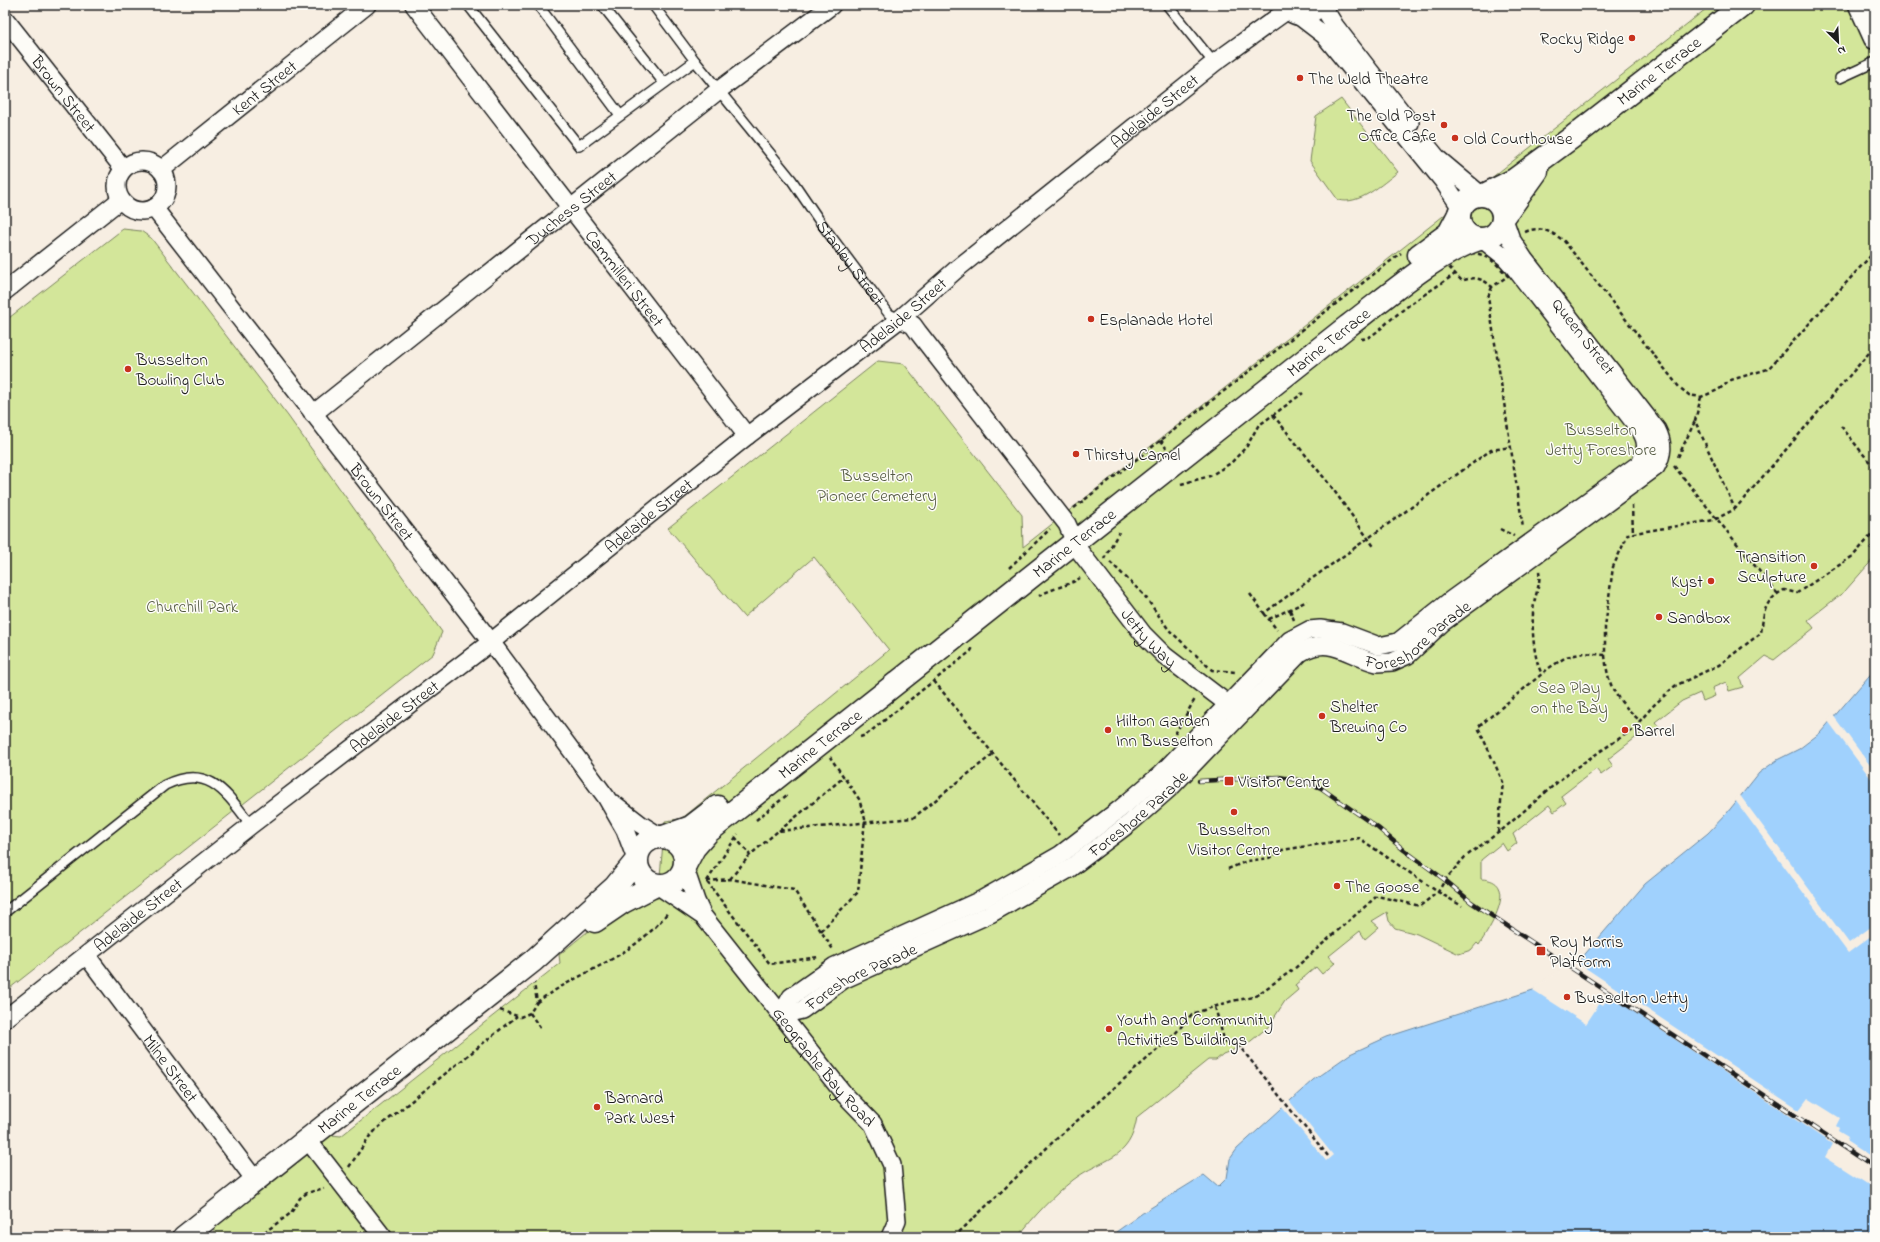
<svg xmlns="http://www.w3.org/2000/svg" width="1880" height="1242" font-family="'Indie Flower',sans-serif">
<rect width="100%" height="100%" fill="#f7eee2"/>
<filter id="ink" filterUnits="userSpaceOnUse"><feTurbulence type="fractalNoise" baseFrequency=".025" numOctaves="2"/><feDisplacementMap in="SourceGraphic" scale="8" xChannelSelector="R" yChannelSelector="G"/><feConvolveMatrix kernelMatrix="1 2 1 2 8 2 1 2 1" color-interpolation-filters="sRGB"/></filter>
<g filter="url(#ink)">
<!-- green -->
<path fill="#d3e69a" stroke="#78815b" d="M1711 5H1875V543L1869 549 1875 551V557L1845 591 1808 620 1814 628 1774 660 1766 656 1740 678 1743 687 1729 691 1726 682 1712 688 1715 696 1703 701 1700 693 1682 701 1655 722 1660 728 1648 738 1643 732 1608 759 1613 766 1601 775 1596 769 1561 796 1566 803 1554 812 1549 805 1513 834 1517 843 1507 851 1502 843 1481 860V879C1521 880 1490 928 1479 945L1477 943 1471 950 1459 954 1417 934 1395 928 1389 921 1387 912 1372 921 1379 927 1365 939 1360 931 1329 956 1335 963 1322 974 1316 967 1295 985 1298 990 1285 1001 1268 1027 1246 1045 1223 1054 1216 1060H1208L1137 1117C1130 1162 1103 1157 1073 1180 1053 1196 1034 1216 1018 1237H872L866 1235 865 1237H214V1228L331 1135 341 1136 560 963 559 955C585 934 623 898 658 898L665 821 679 819 685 816 889 650 814 557 744 617 668 528 878 361 904 364 1022 515 1023 547Z
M1341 99 1398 172C1382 184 1359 206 1338 200L1310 161 1316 116Z
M123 229 141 231 151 238 288 416 442 632 433 654 5 992V321Z"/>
<!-- water -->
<path fill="#a0d1fd" stroke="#6b89a3" d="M1875 669V1237H1109L1144 1212 1204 1175 1218 1187 1227 1178 1230 1159 1237 1149 1313 1080 1350 1054 1387 1037 1533 990 1580 960 1645 884 1708 833 1727 813 1759 773 1777 760 1799 749 1820 733Z"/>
<!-- pier -->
<path fill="#f7eee2" d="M1833 715 1875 772V784L1828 721Z
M1739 794 1849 943 1875 924V933L1848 953 1735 800Z
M1575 961 1799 1110 1808 1098 1840 1118 1836 1126 1839 1128 1838 1131 1848 1137 1846 1141 1875 1160V1189L1825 1157 1832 1144 1610 996 1603 1005 1600 1003 1586 1024 1533 990 1536 986Z
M1288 1099 1333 1155 1326 1161 1281 1106Z"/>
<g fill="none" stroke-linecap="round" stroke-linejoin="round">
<defs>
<g id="lane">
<path d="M468 5 579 146 695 61"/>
<path d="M538 5 620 115"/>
<path d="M602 5 664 83"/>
<path id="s1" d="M653 5 695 61 791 179 821 223 889 314 900 319"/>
<path d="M1167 5 1214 63"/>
<path d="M1840 78 1875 62"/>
<path d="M5 912 165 785C209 763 227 794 251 825"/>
</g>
<g id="street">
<path id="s2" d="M414 5 747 436"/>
<path d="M1322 5 1335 26 1410 123"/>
<path d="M1294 12 1324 35 1443 181 1461 208"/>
<path id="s3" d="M5 19 123 168"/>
<path d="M1429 148 1438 159 1481 195"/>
<circle cx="142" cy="186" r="25"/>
<path id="s4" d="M161 170 367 5"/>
<path id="s5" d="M154 208 491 642 606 797 625 830 636 859"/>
<path d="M5 291 120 200"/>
<path id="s6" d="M900 319 913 325 918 332 1067 524 1078 549 1143 634 1165 656 1220 698 1235 713"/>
<path id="s7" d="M313 414 719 90 832 5"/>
<path d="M614 804 640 824 661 837"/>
<path id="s8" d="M684 866 696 901 703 916 844 1094 873 1124 892 1165 897 1221 890 1237"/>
<path d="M657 885 701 915"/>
<path id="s9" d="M87 956 255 1180"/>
<path id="s10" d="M781 1015 802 1010 843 980 990 914 1069 869 1131 822 1172 786 1300 653C1330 634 1348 656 1377 663L1392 662 1408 655 1442 623 1656 467C1663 454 1664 444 1657 430L1524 259 1511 239 1504 219"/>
<path d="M781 1015 791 997 835 966 983 899 1060 855 1120 809 1161 774 1290 640 1309 630 1320 629 1342 632 1379 646 1398 642 1451 600 1639 464C1647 452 1648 442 1640 430L1514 267 1505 257 1482 239"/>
<path id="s11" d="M5 1019 251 825 491 642 747 436 900 319 958 268 1214 63 1289 9"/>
<path d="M307 1139 383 1237"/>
</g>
<g id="secondary">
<path d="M1287 5C1294 18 1310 16 1318 5"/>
<path d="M1860 5 1875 38"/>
<circle cx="1481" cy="217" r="22"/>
<path id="s12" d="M1484 195 1514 180 1574 136 1743 5"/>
<path d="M1504 217 1537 171"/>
<path d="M1419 255 1449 233 1459 214"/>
<circle cx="661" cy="861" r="24"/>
<path d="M663 837 691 827 717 807"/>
<path id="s13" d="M685 865 694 848 708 832 1348 326C1387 297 1434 254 1479 239"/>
<path d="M595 921 623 902 656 885"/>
<path id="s14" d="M184 1237 533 961 615 887 636 861"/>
</g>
</defs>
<!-- lane casing -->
<use href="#lane" stroke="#1c1c1c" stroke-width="12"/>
<!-- street casing -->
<use href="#street" stroke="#1c1c1c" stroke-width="20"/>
<!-- secondary casing -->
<use href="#secondary" stroke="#1c1c1c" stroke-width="25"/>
<!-- path -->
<path stroke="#1c1c1c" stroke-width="2.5" stroke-dasharray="4 3" stroke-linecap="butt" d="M1525 232C1540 225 1552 232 1564 241L1679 387 1689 395 1701 397 1718 390 1731 380 1768 369 1875 251
M1471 253C1488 253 1497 265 1508 276L1492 287C1483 278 1473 276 1462 281L1446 264Z
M1492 287 1488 297 1523 528
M1361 339C1373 339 1384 324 1394 317 1413 301 1435 288 1455 274
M1701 397 1695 421 1735 509
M1273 415 1330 485 1375 548
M1841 426 1875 469
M1161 440 1166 448
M1678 457 1695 421
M1674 466 1777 593
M1181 484 1210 476 1231 463 1247 446 1258 426 1303 393
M1632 505 1633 534
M1074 508 1401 253
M1500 529 1514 536
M1104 559 1119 532
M1110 562 1144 595 1169 630 1212 670 1236 672
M1009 568 1050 529
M1539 571C1541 583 1536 592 1534 604 1531 623 1533 658 1542 674
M1250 594 1264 613 1491 450 1511 447
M1039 596C1052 588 1068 586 1080 578
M1290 610 1294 620
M1264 613 1277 630
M1269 619 1307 601
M1605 655C1608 689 1616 698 1640 721
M934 681 1059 835
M1175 734 1195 699
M860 737 866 735 971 651 973 647
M756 820 787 795
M779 831 844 777
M1498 832 1503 782 1478 727 1549 668 1566 657 1584 653 1605 655V627L1613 567 1628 534 1714 520 1735 509 1875 346
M735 837 750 855
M1228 869 1247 861 1269 858 1282 850 1359 838 1438 892 1462 906
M730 879 750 855 778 831 913 818 993 754
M707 881 738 834
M707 881 730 879 794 890 834 951
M707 882 770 964 819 957
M821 931 858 892 865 819 859 799 830 757
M537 1002C580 971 635 957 668 912
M1215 1007 1225 1043 1240 1047 1328 1156
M500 1010 520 1017 530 1013 537 1002 534 983
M530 1013 540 1028
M349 1167 369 1137 379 1127 517 1016
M258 1237 291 1213 300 1198 307 1193 324 1188
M954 1237 1053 1142 1174 1035 1192 1014 1232 1001 1254 997 1294 969 1377 896 1420 906 1438 892 1445 880 1465 857 1502 830 1568 773 1632 730 1654 705 1675 686 1719 665 1761 633C1764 611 1764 601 1784 590L1797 593 1853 556 1875 531"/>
<!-- lane -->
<use href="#lane" stroke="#fdfcf7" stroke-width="9"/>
<!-- street -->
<use href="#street" stroke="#fdfcf7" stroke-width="17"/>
<!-- secondary -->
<use href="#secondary" stroke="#fdfcf7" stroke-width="22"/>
<defs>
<path id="rail" d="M1199 781 1279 777 1303 781 1321 788 1378 828 1404 850 1445 880 1471 902 1875 1168"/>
</defs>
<!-- rail casing -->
<use href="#rail" stroke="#1c1c1c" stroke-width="4.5"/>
<!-- rail -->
<use href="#rail" stroke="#fdfcf7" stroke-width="3" stroke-dasharray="9" stroke-linecap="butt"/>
</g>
</g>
<!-- markers -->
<g fill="#c8321e" stroke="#fdfcf7" stroke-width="1.5">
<circle cx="1632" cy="38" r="4"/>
<circle cx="1300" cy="78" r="4"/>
<circle cx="1444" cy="125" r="4"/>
<circle cx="1455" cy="138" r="4"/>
<circle cx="1091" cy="319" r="4"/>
<circle cx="128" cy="369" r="4"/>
<circle cx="1076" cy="454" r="4"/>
<circle cx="1814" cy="566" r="4"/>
<circle cx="1711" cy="581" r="4"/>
<circle cx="1659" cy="617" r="4"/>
<circle cx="1322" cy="716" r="4"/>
<circle cx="1108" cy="730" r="4"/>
<circle cx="1625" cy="730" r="4"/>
<rect x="1224" y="776" width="10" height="10" rx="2"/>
<circle cx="1234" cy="812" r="4"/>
<circle cx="1337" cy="886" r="4"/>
<rect x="1536" y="946" width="10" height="10" rx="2"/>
<circle cx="1567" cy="997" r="4"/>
<circle cx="1109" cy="1029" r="4"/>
<circle cx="597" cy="1107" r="4"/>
</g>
<g text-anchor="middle" stroke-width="3" stroke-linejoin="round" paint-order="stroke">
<!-- poi labels -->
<g font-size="17" fill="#1c1c1c" stroke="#fdfcf7" text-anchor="start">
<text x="1624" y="44" text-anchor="end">Rocky Ridge</text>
<text x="1308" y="84">The Weld Theatre</text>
<text x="1436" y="121" text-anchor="end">The Old Post<tspan x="1436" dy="20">Office Cafe</tspan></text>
<text x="1463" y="144">Old Courthouse</text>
<text x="1099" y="325">Esplanade Hotel</text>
<text x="136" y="365">Busselton<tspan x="136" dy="20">Bowling Club</tspan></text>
<text x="1084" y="460">Thirsty Camel</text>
<text x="1806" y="562" text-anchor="end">Transition<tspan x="1806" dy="20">Sculpture</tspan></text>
<text x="1703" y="587" text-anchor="end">Kyst</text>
<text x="1667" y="623">Sandbox</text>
<text x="1330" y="712">Shelter<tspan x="1330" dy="20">Brewing Co</tspan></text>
<text x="1116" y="726">Hilton Garden<tspan x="1116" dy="20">Inn Busselton</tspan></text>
<text x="1633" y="736">Barrel</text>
<text x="1238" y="787">Visitor Centre</text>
<text x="1234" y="835" text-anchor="middle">Busselton<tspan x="1234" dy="20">Visitor Centre</tspan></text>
<text x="1345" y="892">The Goose</text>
<text x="1550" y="947">Roy Morris<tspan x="1550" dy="20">Platform</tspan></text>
<text x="1575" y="1003">Busselton Jetty</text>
<text x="1117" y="1025">Youth and Community<tspan x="1117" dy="20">Activities Buildings</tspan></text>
<text x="605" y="1103">Barnard<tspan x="605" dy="20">Park West</tspan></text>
</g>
<!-- street labels -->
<g font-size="17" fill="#1c1c1c" stroke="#fdfcf7">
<text dy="6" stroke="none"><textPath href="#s12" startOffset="215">Marine Terrace</textPath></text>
<text dy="6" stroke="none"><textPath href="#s4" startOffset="132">Kent Street</textPath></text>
<text dy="6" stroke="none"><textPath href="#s3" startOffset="95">Brown Street</textPath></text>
<text dy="6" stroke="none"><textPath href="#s11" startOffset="1465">Adelaide Street</textPath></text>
<text dy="6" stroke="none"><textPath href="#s7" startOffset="330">Duchess Street</textPath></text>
<text dy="6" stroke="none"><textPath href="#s1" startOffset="325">Stanley Street</textPath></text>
<text dy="6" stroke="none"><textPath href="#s2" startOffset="345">Cammilleri Street</textPath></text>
<text dy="6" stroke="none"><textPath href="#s11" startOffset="1141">Adelaide Street</textPath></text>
<text transform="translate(1584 336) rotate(52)" y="6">Queen Street</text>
<text dy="6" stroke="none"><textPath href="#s13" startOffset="831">Marine Terrace</textPath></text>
<text dy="6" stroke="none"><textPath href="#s5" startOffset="372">Brown Street</textPath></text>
<text dy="6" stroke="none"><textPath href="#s11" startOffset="817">Adelaide Street</textPath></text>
<text dy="6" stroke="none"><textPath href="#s13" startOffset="507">Marine Terrace</textPath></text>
<text dy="6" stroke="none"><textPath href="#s10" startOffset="773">Foreshore Parade</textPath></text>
<text dy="6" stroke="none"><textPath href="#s6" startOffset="407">Jetty Way</textPath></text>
<text dy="6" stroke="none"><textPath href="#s11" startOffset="493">Adelaide Street</textPath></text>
<text dy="6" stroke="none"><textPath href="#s13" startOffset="183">Marine Terrace</textPath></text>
<text dy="6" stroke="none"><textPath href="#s10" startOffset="413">Foreshore Parade</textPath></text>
<text dy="6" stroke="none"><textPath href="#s11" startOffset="169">Adelaide Street</textPath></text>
<text dy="6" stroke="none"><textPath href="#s10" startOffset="90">Foreshore Parade</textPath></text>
<text dy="6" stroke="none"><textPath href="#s8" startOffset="247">Geographe Bay Road</textPath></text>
<text dy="6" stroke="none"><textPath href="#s9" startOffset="140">Milne Street</textPath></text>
<text dy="6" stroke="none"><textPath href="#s14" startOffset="223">Marine Terrace</textPath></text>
</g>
<!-- park labels -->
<g font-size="17" fill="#535942" stroke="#fdfcf7">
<text x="1601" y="435">Busselton<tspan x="1601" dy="20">Jetty Foreshore</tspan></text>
<text x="877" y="481">Busselton<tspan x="877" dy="20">Pioneer Cemetery</tspan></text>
<text x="192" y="612">Churchill Park</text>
<text x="1569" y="693">Sea Play<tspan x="1569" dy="20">on the Bay</tspan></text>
</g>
</g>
<!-- margin -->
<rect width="1880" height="1242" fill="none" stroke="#fdfcf7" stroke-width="20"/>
<rect x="10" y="10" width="1860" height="1222" fill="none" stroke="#1c1c1c" stroke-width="1.5" filter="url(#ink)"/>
<!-- north arrow -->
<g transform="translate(1838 42) rotate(156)" stroke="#fdfcf7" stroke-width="3" paint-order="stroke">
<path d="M0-3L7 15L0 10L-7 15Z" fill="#1c1c1c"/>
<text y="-6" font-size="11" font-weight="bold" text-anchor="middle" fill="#1c1c1c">N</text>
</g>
</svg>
